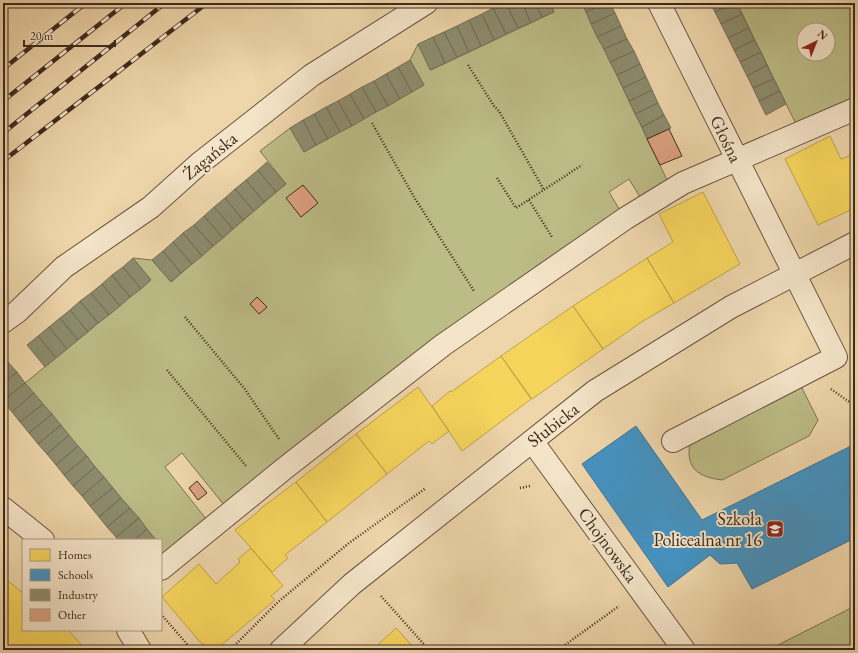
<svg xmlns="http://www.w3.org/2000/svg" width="858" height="653" font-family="'EB Garamond',serif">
<rect width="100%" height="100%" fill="#eed5aa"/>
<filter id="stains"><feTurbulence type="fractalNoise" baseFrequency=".005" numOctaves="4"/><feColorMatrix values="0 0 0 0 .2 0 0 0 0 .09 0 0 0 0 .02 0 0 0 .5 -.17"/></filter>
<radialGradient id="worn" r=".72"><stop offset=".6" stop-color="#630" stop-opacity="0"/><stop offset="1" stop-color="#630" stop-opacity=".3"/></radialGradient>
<!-- green -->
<path fill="#bcbc86" stroke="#7d7352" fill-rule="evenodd" d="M550 3H582L668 182 641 199 629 179 609 192 621 212 224 505 182 453 165 467 207 520 161 557V540H156L147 529 25 383 151 280 133 258 152 260 171 282 286 184 260 151 290 128 304 152 424 85 410 60 418 44 431 70 554 12Z
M737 3H855V99L796 124ZM804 30H828V54H804Z
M802 388 818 420 809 436 722 480C699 477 685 469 690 443L786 390Z
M855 606V650H773L772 648Z"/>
<!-- homes -->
<path fill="#f6d55c" stroke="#bfa249" d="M830 136 841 159 855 154V208L818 225 785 159Z
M703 192 740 264 674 303 647 258 673 242 659 214Z
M647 258 674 303 643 321 603 349 573 306Z
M573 306 603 349 532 399 501 356Z
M501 356 531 399 462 451 432 406 450 391 451 392Z
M418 387 449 431 432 444 429 441 387 474 356 434Z
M356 434 387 474 327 522 296 482Z
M296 482 327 522 285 555 288 558 272 572 235 530 259 511 260 509Z
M251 548 283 586 271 596 275 600 220 646 211 650 200 642 162 597 199 564 216 584 240 562 238 559Z
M3 577 23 593V630H68L86 650H3Z
M396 628 416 650H372Z"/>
<!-- schools -->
<path fill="#4393c3" stroke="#427492" d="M636 426 702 520 855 444V538L752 589 737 563 720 564 710 555 668 587 582 464Z"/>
<!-- industry -->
<path fill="#8c8c6e" stroke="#756f56" d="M506 3H522L531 23 518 28Z
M506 3 518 28 506 34 493 8Z
M522 3H535L542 17 531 23Z
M535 3H550L554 12 542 17Z
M582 3H606L586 12Z
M606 3H610L615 13 591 24 586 12Z
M710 3H734L715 12Z
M734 3H737L742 14 721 24 715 12Z
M493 8 506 34 494 40 482 14Z
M615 13 621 26 597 37 591 24Z
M482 14 494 40 481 46 469 20Z
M742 14 749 28 728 38 721 24Z
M469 20 481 46 469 52 457 26Z
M457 26 469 52 457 57 444 32Z
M621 26 627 39 604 49 597 37Z
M749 28 754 40 734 50 728 38Z
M444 32 457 57 445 63 433 37Z
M433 37 445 63 430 70 418 44Z
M627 39 634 51 610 62 604 49Z
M754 40 761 52 740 62 734 50Z
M634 51 640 64 617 75 610 62Z
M761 52 767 65 747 76 740 62Z
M410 60 424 85 412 92 398 67Z
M640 64 646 77 623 88 617 75Z
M767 65 773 79 753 88 747 76Z
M398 67 412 92 400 99 386 74Z
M386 74 400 99 388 106 374 81Z
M646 77 652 90 629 101 623 88Z
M773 79 780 91 759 101 753 88Z
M374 81 388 106 376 112 362 87Z
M362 87 376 112 364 119 350 94Z
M652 90 658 103 635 114 629 101Z
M780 91 786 104 766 115 759 101Z
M350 94 364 119 352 126 338 101Z
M338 101 352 126 340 132 326 107Z
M658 103 664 115 642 127 635 114Z
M326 107 340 132 328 139 314 114Z
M314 114 328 139 316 145 303 120Z
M664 115 671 128 647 139 642 127Z
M303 120 316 145 304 152 290 128Z
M267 162 286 184 276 192 258 170Z
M258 170 276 192 264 202 246 180Z
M246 180 264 202 254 211 235 189Z
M235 189 254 211 243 220 225 198Z
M225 198 243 220 233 229 214 207Z
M214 207 233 229 223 238 204 216Z
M204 216 223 238 213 246 194 225Z
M194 225 213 246 202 256 183 233Z
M183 233 202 256 192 264 173 242Z
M173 242 192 264 181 273 163 251Z
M163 251 181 273 171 282 152 260Z
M133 258 151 280 141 289 123 267Z
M123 267 141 289 130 297 112 275Z
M112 275 130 297 120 306 102 284Z
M102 284 120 306 109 315 91 293Z
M91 293 109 315 98 323 80 301Z
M80 301 98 323 88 332 70 310Z
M70 310 88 332 78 340 60 318Z
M60 318 78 340 67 349 49 327Z
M49 327 67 349 56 358 38 336Z
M38 336 56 358 45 367 27 345Z
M7 361 17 372 3 383V365Z
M17 372 25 383 3 401V383Z
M25 383 34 393 12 412 3 401Z
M34 393 43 404 20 422 12 412Z
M43 404 52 414 29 433 20 422Z
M52 414 61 425 38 444 29 433Z
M61 425 69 435 47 454 38 444Z
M69 435 78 446 56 465 47 454Z
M78 446 87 456 64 475 56 465Z
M87 456 95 467 73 486 64 475Z
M95 467 104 477 82 496 73 486Z
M104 477 113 488 90 506 82 496Z
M113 488 121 498 99 517 90 506Z
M121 498 130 508 107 527 99 517Z
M130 508 139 518 116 537 107 527Z
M139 518 147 529 134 540H118L116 537Z
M147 529 156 540H134Z"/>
<!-- building -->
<path fill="#dea282" stroke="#3e2a1e" d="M669 129 682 156 660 165 647 139Z
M303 185 318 203 301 217 286 198Z
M257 297 267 307 259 314 250 304Z
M197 481 207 493 198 500 189 488Z"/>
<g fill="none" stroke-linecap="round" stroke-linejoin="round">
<defs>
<path id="minor" d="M659 3 836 357 673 441
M3 322 17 312 64 267 151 207 200 163 312 75 426 3
M532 441 684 650
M3 508 43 540
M161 569 285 468 443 345 626 218 683 183 855 109
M128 630 140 650
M281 650 352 584 595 391 731 307 855 243"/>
</defs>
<!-- minor casing -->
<use href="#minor" stroke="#6a5541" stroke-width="24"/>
<!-- path -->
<path stroke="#3e2a1e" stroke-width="2.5" stroke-dasharray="1 2" stroke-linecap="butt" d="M468 65 494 106 499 111 544 190
M372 123 414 197 474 291
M497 178 516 208 582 165
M529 200 552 237
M185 317 244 388 279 439
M167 370 246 466
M831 389 855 406
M520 488 530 486
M381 596 429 650
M161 614 192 650
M230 650 278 602 349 543 426 488
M558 650 619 606"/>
<!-- minor -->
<use href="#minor" stroke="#f4e4c8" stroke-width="22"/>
<defs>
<path id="rail" d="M3 69 86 3
M3 101 126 3
M3 133 165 3
M3 161 207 3"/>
</defs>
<!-- rail casing -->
<use href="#rail" stroke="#3e2a1e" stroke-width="4.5"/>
<!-- rail -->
<use href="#rail" stroke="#f4e4c8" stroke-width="3" stroke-dasharray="9" stroke-linecap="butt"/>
</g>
<!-- icons -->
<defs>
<symbol id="university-square" viewBox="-11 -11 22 22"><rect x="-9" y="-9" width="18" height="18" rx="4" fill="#8f2418" stroke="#f4e4c8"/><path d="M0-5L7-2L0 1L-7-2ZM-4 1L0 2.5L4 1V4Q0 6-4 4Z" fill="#fff"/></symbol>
</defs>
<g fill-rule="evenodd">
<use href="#university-square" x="765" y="519" width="20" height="20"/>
</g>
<g text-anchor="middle" stroke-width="4" stroke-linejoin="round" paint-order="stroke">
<!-- street labels -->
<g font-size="18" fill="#3e2a1e" stroke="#f4e4c8">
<text transform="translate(726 139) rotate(64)" y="6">Głośna</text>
<text transform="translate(210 156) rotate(-39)" y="6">Żagańska</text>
<text transform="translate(553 425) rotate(-38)" y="6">Słubicka</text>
<text transform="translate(608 545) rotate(54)" y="6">Chojnowska</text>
</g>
<!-- poi labels -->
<g font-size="18" fill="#3e2a1e" stroke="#f4e4c8" text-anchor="end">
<text x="762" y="525">Szkoła<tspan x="762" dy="21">Policealna nr 16</tspan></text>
</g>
</g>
<!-- margin -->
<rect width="858" height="653" fill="none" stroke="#eed5aa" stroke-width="16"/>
<rect x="4" y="4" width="850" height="645" fill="none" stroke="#3e2a1e" stroke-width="2"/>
<rect x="8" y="8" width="842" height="637" fill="none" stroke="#3e2a1e"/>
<!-- legend -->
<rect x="22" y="539" width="140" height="92" fill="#f4e4c8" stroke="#ab9a84"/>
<rect x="30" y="549" width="20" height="12" fill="#f6d55c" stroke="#ab9a84"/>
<text x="58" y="559" font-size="12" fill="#3e2a1e">Homes</text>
<rect x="30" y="569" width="20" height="12" fill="#4393c3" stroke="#ab9a84"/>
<text x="58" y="579" font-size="12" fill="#3e2a1e">Schools</text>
<rect x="30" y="589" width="20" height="12" fill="#8c8c6e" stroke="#ab9a84"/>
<text x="58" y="599" font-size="12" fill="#3e2a1e">Industry</text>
<rect x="30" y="609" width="20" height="12" fill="#dea282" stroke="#ab9a84"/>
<text x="58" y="619" font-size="12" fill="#3e2a1e">Other</text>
<!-- north arrow -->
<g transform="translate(816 42) rotate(43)"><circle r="19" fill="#f4e4c8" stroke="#ab9a84"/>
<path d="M0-3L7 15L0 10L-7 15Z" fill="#8f2418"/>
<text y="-6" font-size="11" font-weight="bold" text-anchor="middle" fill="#3e2a1e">N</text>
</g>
<!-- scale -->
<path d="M24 40v6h91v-6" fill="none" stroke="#3e2a1e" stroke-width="2"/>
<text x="30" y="40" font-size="12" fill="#3e2a1e" stroke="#f4e4c8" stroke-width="3" paint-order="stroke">20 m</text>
<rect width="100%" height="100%" filter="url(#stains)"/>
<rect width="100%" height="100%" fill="url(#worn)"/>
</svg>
